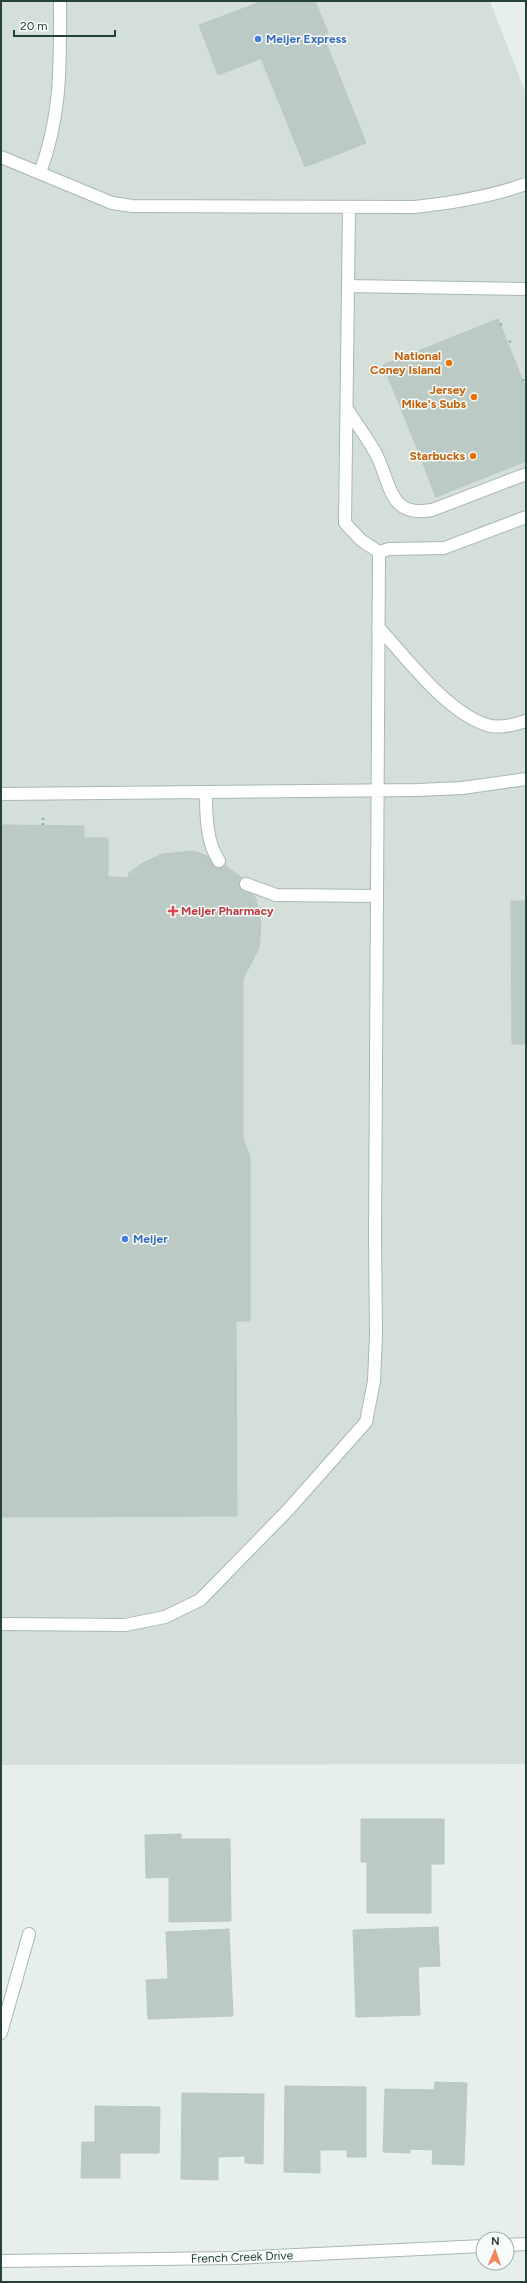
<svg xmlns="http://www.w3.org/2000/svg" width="527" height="2283" font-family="Figtree,sans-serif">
<rect width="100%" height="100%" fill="#e6efeb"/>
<!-- built -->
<path fill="#d4dfda" d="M1 1H490L526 94V1764L1 1765Z"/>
<!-- building -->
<path fill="#bbcac4" stroke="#b8c9c2" d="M263 1H315L328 33 218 75 199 25Z
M323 35 366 143 305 167 261 58Z
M498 319 515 361 400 406 383 365Z
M515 361 526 389V408L418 451 400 406Z
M526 408V461L436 497 418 451Z
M1 825 84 826V838H108V877L134 878 144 870 164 860 193 858 215 865 238 883 249 901 255 925 254 947 241 972 243 979V1139L250 1156V1321H236L237 1516 1 1517Z
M193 851 217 859 242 878 256 899 261 924 259 948 243 979 241 972 254 947 255 925 249 901 238 883 215 865 193 858 164 860 144 870 134 878 128 877 129 873 141 864 162 854Z
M511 901H526V1044H512Z
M361 1819H444V1864H431V1913H367V1862H361Z
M181 1834V1839H230L231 1921 169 1922V1877L146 1878 145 1835Z
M438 1927 440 1966 418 1967 420 2015 356 2017 353 1930Z
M229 1929 233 2016 148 2019 146 1980 168 1979 166 1932Z
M435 2082 467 2083 464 2165 432 2164 433 2150 410 2149V2153L383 2152 385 2089 434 2090Z
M285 2086 366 2087V2157H347V2150H320V2173L284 2172Z
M182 2093 264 2094 263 2164 245 2163V2156L218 2157V2180L181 2179Z
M95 2106 160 2107 159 2153H120V2178H81L82 2142H95Z"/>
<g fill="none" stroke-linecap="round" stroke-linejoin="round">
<defs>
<path id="lane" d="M1 157 112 203 132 206 414 207C453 203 489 197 526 184
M40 173C62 113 60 64 60 1
M349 208 345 523 361 540 379 552
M348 286 526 289
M347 409C357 425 370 441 378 458 391 486 390 518 432 510L526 474
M378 627C406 657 447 713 487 725 499 729 514 725 526 721
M206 792C206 814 206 842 219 861
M1 794 418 790 462 788 526 779
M246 884 276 895 377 896
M1 1624 125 1625 165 1617 200 1600 288 1510 366 1422 374 1381 376 1335 375 1238 379 552 389 549 444 548 526 517"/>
<path id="street" d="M1 2033 29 1934
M507 2245 526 2244
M1 2261 235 2258 483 2246"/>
</defs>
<!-- lane casing -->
<use href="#lane" stroke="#a8b8b2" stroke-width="14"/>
<!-- street casing -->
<use href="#street" stroke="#a8b8b2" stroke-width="14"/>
<!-- path -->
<path stroke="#86b3a5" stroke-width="2.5" stroke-dasharray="2 3" stroke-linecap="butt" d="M500 325 502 324
M509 342 513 340
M523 381 524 379
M43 825V817"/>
<!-- lane -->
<use href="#lane" stroke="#fff" stroke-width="12"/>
<!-- street -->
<use href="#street" stroke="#fff" stroke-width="12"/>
</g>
<!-- markers -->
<g fill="#3f7fe0" stroke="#f7fbf9" stroke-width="1.5">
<circle cx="258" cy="39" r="4"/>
<circle cx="125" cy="1239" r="4"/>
</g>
<g fill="#e8710a" stroke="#f7fbf9" stroke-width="1.5">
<circle cx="449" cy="363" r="4"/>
<circle cx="474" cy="397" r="4"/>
<circle cx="473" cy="456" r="4"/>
</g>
<path fill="#e0444e" stroke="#f7fbf9" stroke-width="1.5" d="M171 905h4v4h4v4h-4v4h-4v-4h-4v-4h4z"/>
<g text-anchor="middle" stroke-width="3" stroke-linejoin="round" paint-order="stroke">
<!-- shop labels -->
<g font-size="12" font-weight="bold" fill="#366cbe" stroke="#f7fbf9" text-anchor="start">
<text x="266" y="43">Meijer Express</text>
<text x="133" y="1243">Meijer</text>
</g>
<!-- food labels -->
<g font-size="12" font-weight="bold" fill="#c56008" stroke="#f7fbf9" text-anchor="end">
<text x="441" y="360">National<tspan x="441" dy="14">Coney Island</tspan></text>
<text x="466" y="394">Jersey<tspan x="466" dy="14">Mike's Subs</tspan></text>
<text x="465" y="460">Starbucks</text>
</g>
<!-- health labels -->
<g font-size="12" font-weight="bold" fill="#be3a42" stroke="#f7fbf9" text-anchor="start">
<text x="181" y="915">Meijer Pharmacy</text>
</g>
<!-- street labels -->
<g font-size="12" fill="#24423a" stroke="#f7fbf9">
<text transform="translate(242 2257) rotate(-2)" y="4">French Creek Drive</text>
</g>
</g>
<!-- border -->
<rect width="527" height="2283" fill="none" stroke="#24423a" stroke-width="4"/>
<!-- north arrow -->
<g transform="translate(495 2251) rotate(2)"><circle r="19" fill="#f7fbf9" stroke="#a3b1ad"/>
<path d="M0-3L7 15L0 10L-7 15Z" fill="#f4845f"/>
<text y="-6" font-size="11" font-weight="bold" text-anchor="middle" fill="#24423a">N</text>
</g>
<!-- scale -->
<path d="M14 30v6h101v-6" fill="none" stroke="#24423a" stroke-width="2"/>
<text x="20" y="30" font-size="12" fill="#24423a" stroke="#f7fbf9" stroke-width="3" paint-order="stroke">20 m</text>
</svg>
